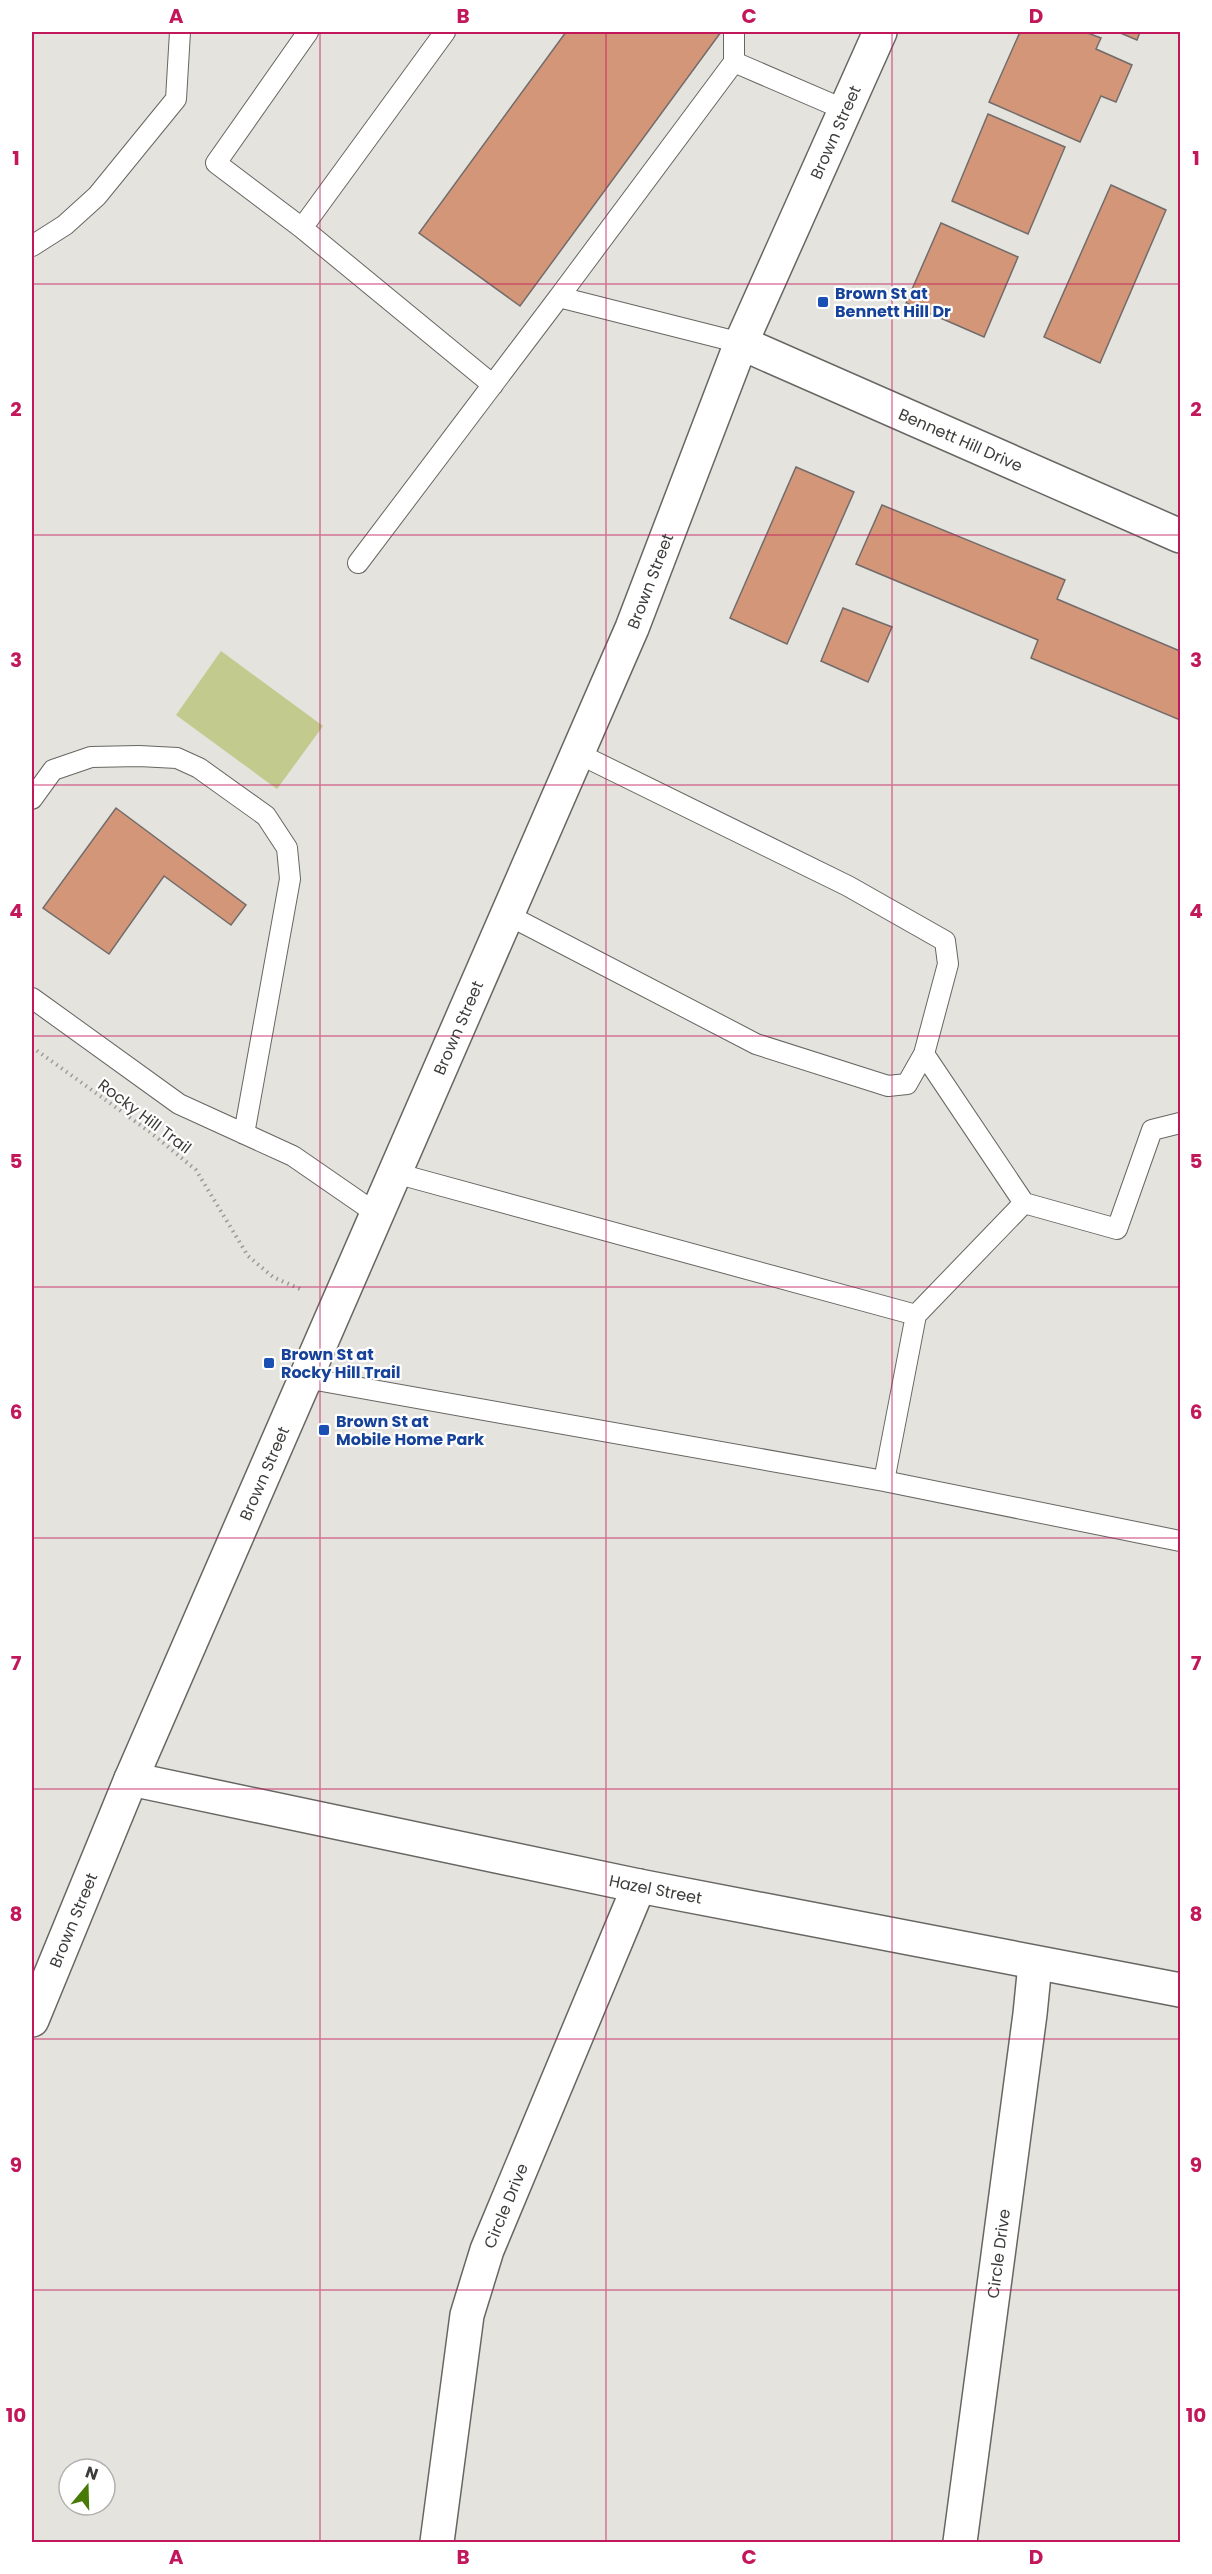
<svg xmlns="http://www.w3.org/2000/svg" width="1212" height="2574" font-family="Poppins,sans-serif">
<rect width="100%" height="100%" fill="#e5e3de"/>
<!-- green -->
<path fill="#c2ca8e" d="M221 651 323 726 277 789 176 715Z"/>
<!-- building -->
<path fill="#d39679" stroke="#716c6a" stroke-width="1.5" d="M566 32H721L520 306 419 233Z
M1020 32H1085L1101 38 1096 49 1132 65 1116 102 1101 96 1080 142 989 102Z
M1118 32H1140L1137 40Z
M988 114 1065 147 1028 234 952 201Z
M1111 185 1166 210 1100 363 1044 337Z
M941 223 1018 257 984 337 906 303Z
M796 467 854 492 787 644 730 618Z
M882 505 1065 580 1057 599 1180 651V720L1031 658 1038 640 856 564Z
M843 608 892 627 868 682 821 661Z
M116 808 246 905 231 925 164 876 109 954 43 908Z"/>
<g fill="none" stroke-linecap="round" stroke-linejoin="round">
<defs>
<path id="lane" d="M445 32 302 228 493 385
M734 62V32
M302 228 216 163 308 32
M32 246 65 225 97 196 176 99 180 32
M559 297 734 62 843 109
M358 563 559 297 741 343
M32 799 53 770 91 757 139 756 177 758 199 768 266 816 287 848 290 879 244 1134
M508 915 756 1044 888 1086 907 1084 924 1054 948 964 945 941 848 886 577 753
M32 998 179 1104 293 1156 377 1214
M395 1173 916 1315 884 1481
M1024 1203 1117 1229 1152 1130 1180 1123
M916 1315 1024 1203 924 1054
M305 1378 884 1481 1180 1541"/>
<g id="street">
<path id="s1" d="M741 343 1180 536"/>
<path id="s2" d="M131 1779 639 1886 1180 1990"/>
<path id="s3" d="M437 2542 467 2315 487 2250 639 1886"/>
<path id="s4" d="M960 2542 1030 2014 1035 1964"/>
</g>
<g id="secondary">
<path id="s5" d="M32 2020 131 1779 632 628 741 343 880 32"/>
</g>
</defs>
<!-- lane casing -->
<use href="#lane" stroke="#676662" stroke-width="22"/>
<!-- street casing -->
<use href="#street" stroke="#676662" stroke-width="36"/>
<!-- secondary casing -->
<use href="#secondary" stroke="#676662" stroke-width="36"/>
<!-- path -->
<path stroke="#9b9a96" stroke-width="4" stroke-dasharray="1.5 4.5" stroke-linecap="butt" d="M32 1047 150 1132 196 1170 248 1256 273 1277 300 1289"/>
<!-- lane -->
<use href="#lane" stroke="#fff" stroke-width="20"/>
<!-- street -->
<use href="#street" stroke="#fff" stroke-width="33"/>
<!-- secondary -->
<use href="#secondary" stroke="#fff" stroke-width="33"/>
</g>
<!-- grid -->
<path fill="none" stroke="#c2185b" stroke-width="1.5" stroke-opacity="0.55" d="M320 32V2542M606 32V2542M892 32V2542M32 284H1180M32 535H1180M32 785H1180M32 1036H1180M32 1287H1180M32 1538H1180M32 1789H1180M32 2039H1180M32 2290H1180"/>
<!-- markers -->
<g fill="#1a4fb4" stroke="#fff" stroke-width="2">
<rect x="817" y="296" width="12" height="12" rx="3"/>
<rect x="263" y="1357" width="12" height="12" rx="3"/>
<rect x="318" y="1424" width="12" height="12" rx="3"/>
</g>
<g text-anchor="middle" stroke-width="4.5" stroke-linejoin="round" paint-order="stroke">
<!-- street labels -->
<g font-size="16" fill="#3d3c3a" stroke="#fff">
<text dy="6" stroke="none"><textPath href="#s5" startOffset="2052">Brown Street</textPath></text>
<text dy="6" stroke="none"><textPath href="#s1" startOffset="240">Bennett Hill Drive</textPath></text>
<text dy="6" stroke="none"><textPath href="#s5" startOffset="1566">Brown Street</textPath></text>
<text dy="6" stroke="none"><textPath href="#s5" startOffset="1080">Brown Street</textPath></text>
<text transform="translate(145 1116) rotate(37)" y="6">Rocky Hill Trail</text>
<text dy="6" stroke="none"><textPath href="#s5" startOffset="594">Brown Street</textPath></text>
<text dy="6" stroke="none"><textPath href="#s2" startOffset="536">Hazel Street</textPath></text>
<text dy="6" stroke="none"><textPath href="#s5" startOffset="108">Brown Street</textPath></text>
<text dy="6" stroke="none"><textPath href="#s3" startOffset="345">Circle Drive</textPath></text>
<text dy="6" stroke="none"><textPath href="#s4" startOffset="291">Circle Drive</textPath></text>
</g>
<!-- transit labels -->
<g font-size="16" font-weight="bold" fill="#164399" stroke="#fff" text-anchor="start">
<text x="835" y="299">Brown St at<tspan x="835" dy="18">Bennett Hill Dr</tspan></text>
<text x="281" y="1360">Brown St at<tspan x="281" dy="18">Rocky Hill Trail</tspan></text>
<text x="336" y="1427">Brown St at<tspan x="336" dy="18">Mobile Home Park</tspan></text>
</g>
</g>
<!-- border -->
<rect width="1212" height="2574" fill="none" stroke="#ffffff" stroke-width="66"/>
<!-- north arrow -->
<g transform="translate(87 2487) rotate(19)"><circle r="28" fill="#ffffff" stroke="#b1b1b0" stroke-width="1.5"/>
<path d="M0-4.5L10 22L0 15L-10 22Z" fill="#487a06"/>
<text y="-9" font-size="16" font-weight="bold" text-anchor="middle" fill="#3d3c3a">N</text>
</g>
<rect x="33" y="33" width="1146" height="2508" fill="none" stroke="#c2185b" stroke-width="2"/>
<g font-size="20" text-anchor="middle" font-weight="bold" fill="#c2185b">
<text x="176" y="23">A</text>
<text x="463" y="23">B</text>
<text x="749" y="23">C</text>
<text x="1036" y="23">D</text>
<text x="16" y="165">1</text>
<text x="1196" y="165">1</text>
<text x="16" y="416">2</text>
<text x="1196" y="416">2</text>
<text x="16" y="667">3</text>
<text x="1196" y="667">3</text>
<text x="16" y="918">4</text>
<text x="1196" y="918">4</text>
<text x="16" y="1168">5</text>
<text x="1196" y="1168">5</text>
<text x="16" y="1419">6</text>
<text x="1196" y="1419">6</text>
<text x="16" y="1670">7</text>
<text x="1196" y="1670">7</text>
<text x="16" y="1921">8</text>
<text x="1196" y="1921">8</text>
<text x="16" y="2172">9</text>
<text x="1196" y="2172">9</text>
<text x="16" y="2422">10</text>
<text x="1196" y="2422">10</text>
<text x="176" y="2564">A</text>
<text x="463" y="2564">B</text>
<text x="749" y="2564">C</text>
<text x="1036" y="2564">D</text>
</g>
</svg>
